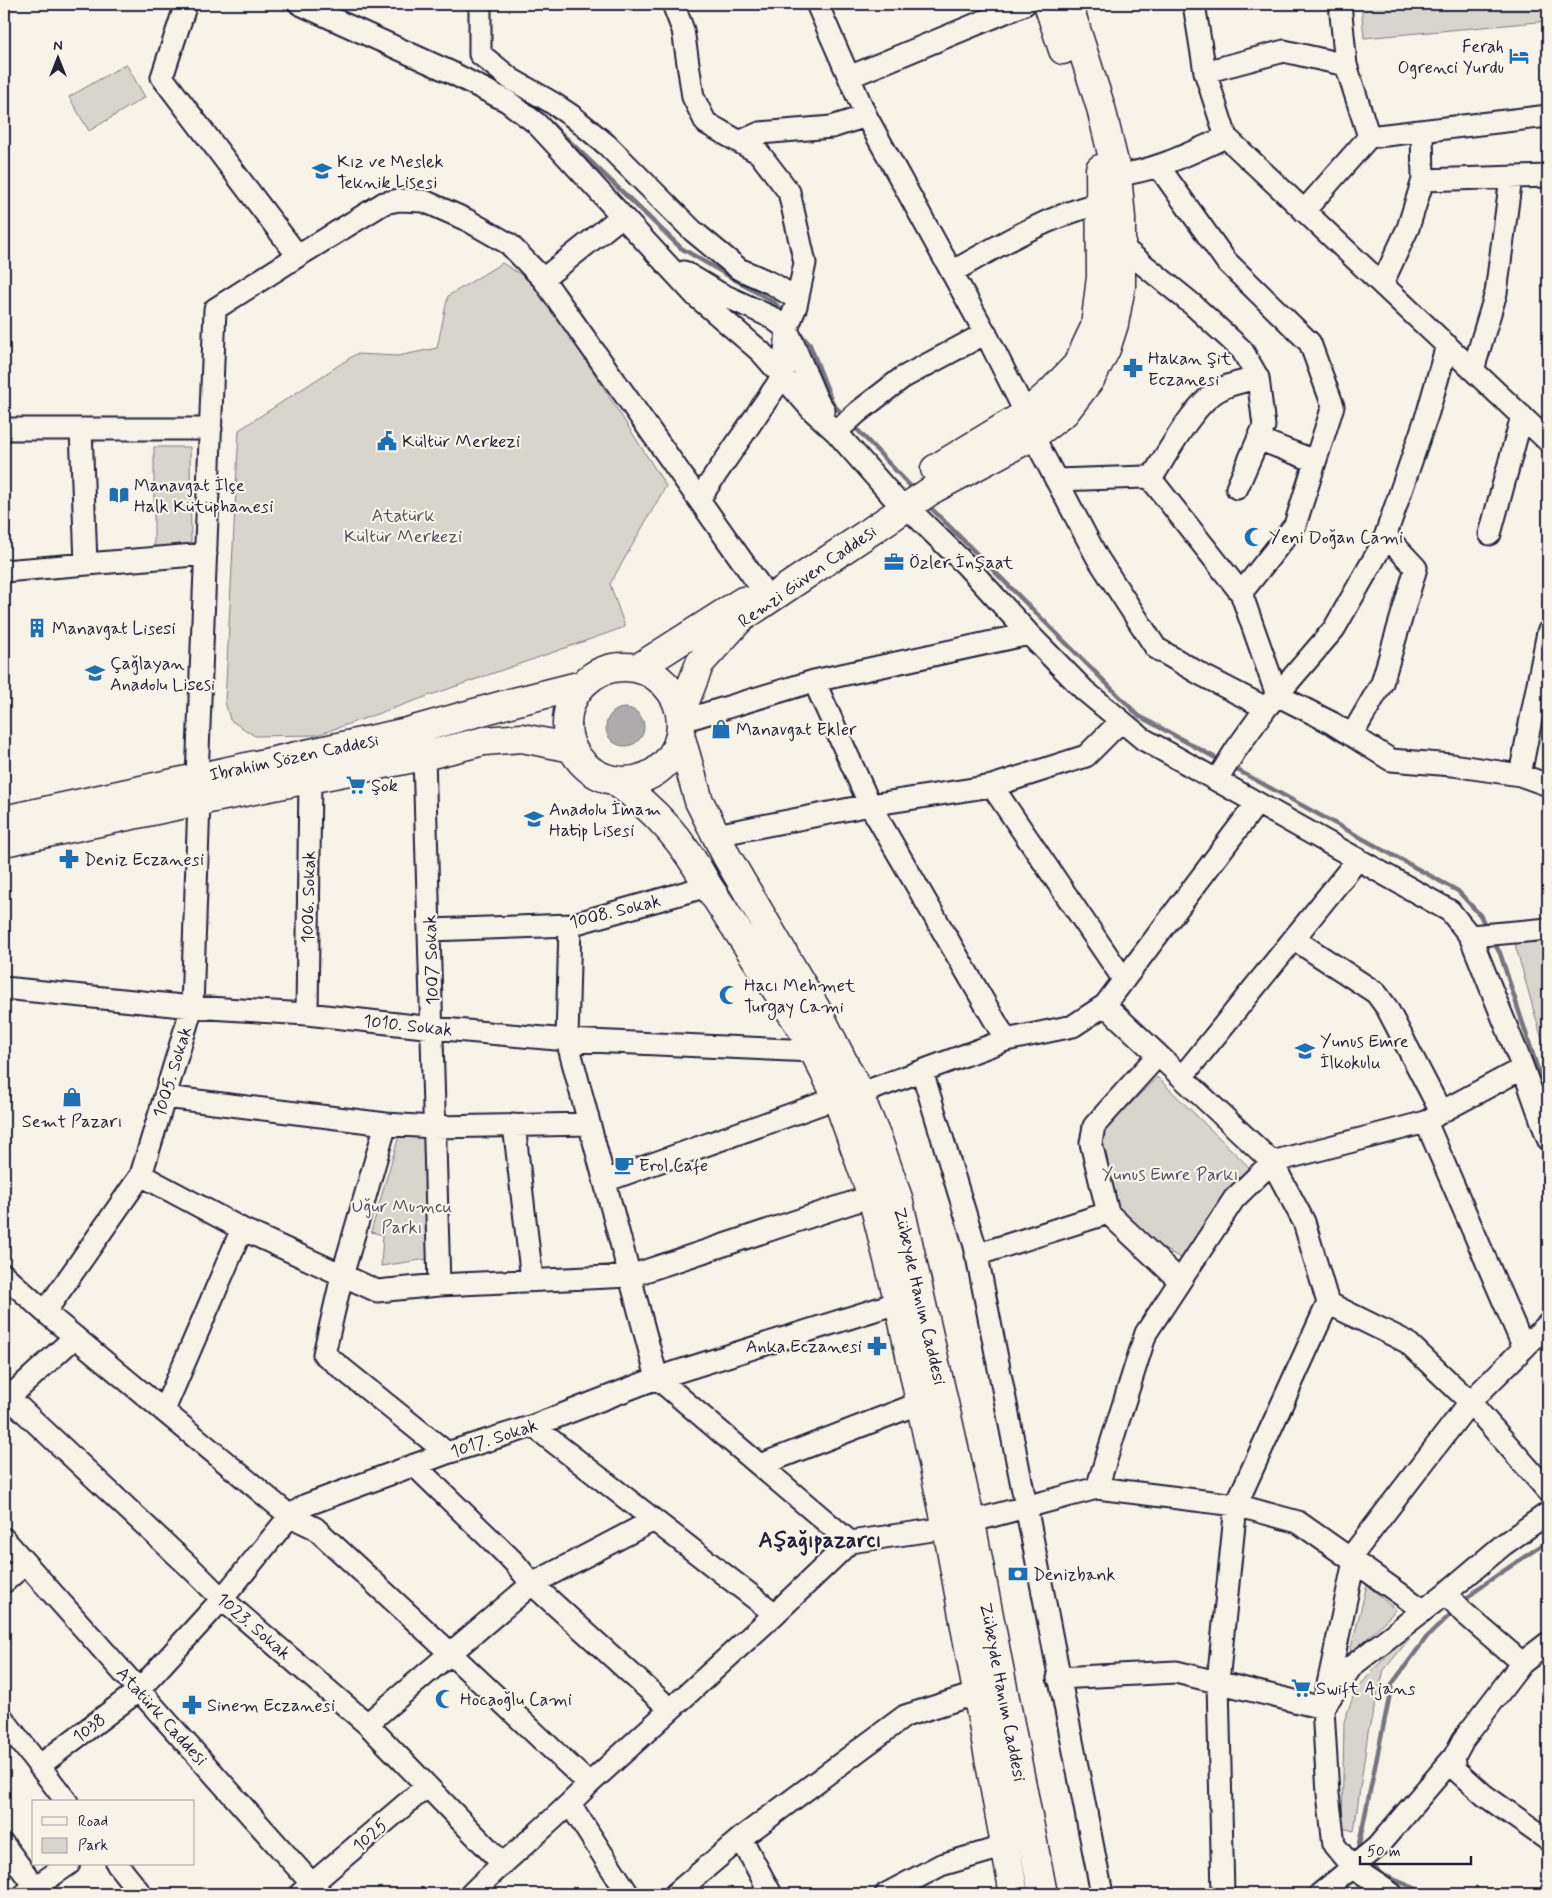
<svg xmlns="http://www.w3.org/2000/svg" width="1552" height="1898" font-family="Mynerve,sans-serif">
<rect width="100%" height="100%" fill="#f7f3e8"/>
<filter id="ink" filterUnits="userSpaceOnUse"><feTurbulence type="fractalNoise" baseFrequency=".02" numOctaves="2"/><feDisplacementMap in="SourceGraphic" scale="10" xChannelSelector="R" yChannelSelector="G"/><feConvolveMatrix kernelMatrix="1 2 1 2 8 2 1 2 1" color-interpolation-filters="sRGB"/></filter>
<g filter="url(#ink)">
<!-- green -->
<path fill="#d8d5cf" stroke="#7d7c85" d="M1361 4H1548V21L1364 38Z
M126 64 145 97 89 131 69 97Z
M502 263 538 285 666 486 610 584 625 627 317 735 255 736 230 720 225 702 239 430 356 354 398 356 437 348 448 296Z
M154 447H190L191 546H154Z
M1548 681V729L1538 726Z
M1548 941V1061L1515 944Z
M1157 1077 1251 1169 1181 1258 1156 1245 1118 1207 1097 1138Z
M399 1136H428L427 1259 381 1266 383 1235 371 1232Z
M1367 1585 1396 1610 1349 1656Z
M1410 1638 1384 1670 1368 1732 1354 1831 1342 1828 1344 1722 1355 1691 1395 1646Z"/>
<!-- water -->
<path fill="#aeabad" stroke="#76747f" d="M606 727a19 19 0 1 1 38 0a19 19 0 1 1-38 0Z"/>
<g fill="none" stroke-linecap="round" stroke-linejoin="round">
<!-- stream -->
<path stroke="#76747f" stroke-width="4.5" d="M518 96 533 108
M543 116 681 248 775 303 785 315
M797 330 810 345 833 404 845 417
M852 424 915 491
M927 504 1139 716 1223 762
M1232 767 1458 891 1480 915 1486 927
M1493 941 1500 953 1548 1101
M1463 1603 1477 1589 1548 1541
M1361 1852 1358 1849 1392 1684 1426 1638 1455 1610
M1369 1861 1381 1874 1429 1894"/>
<defs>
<path id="minor" d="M186 4 162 77 298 256
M300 4 450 72 507 101 536 123 696 296 761 352 812 410 836 432 894 498 907 507 966 565 1029 634 1084 690 1143 739 1450 911 1470 936 1523 1068 1548 1139
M480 4V54L511 79 551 102 572 116 607 145 693 231 739 269 773 284 797 299
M673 4 683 30 693 97 706 123 759 153 789 192 805 263 796 306 787 329 783 376 699 499
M817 4 866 116 988 338 1026 414
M1194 4 1205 72 1226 137 1548 441
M1340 4 1346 65 1369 137
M1205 72 1284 51 1346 65
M849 77 1025 4
M739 142 760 133 832 127 866 116
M1159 167 1226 261 1310 343 1333 406 1295 525 1241 593
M1117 175C1156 171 1190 153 1226 137
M1423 180 1548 176
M1304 211 1369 137 1548 116
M1121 249 1128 252 1192 304 1242 350 1258 378 1264 426 1237 488
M684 272 719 293 771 317 787 329 817 400 824 410
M952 272C999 245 1048 216 1101 203
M543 279 622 216
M1382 284 1408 228 1423 180 1422 131
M1473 370 1496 293 1511 177
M4 429H211
M81 429 86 564
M836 432 858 412 902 378 986 333
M1033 436 1097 557 1156 648 1202 675 1266 708
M1258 439 1315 461
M1151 479C1168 453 1194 402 1221 389 1232 383 1246 381 1258 378
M1056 480 1145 477 1151 479 1241 593 1277 695 1332 723 1391 760 1452 765 1520 775 1548 785
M1490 534 1522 416
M4 571 206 554
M814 681 870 805 1006 1040
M682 721 814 681 1029 634
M1352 735 1382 683 1416 568 1386 536
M424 756 439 1285
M1520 775 1548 632
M1217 780 1235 751 1266 708 1334 629 1383 543 1428 412 1447 345
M992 786 1124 980
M716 835 870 805 992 786 1086 756 1121 721
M570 925 567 1040 657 1378 850 1542
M430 930 570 925 708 886
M1470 936 1548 929
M1294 939 1376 993 1387 1008 1441 1112
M4 988 192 1007 307 1014 433 1028 567 1040 813 1051
M1105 1005 1272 1162 1304 1222 1328 1303 1236 1505 1218 1682 1223 1894
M307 1014 310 779
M1158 1055 1094 1126 1091 1143 1108 1213 1180 1281
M922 1071 975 1246 1102 1894
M1182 1077 1358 859
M859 1094 1006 1040 1073 1026 1105 1005 1257 803
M165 1097 386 1124 433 1127 589 1124
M386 1124 342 1276 324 1354 447 1453
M514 1125 532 1280
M141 1175 242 1229 377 1291 439 1285 630 1276 872 1196
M605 1181 837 1098
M976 1255 1108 1213
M4 1275 45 1312 290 1516 315 1528 450 1653 589 1784
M1328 1303 1407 1342 1470 1402 1548 1491
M45 1312 141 1175 192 1007 199 801 197 778 215 309 298 256 384 203 399 200 424 201 467 220 509 244 543 279 762 589
M1524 1348 1548 1324
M4 1393 194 1571 222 1599 367 1724 502 1863
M4 1402 75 1337
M164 1410 242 1229
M533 1426 775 1614
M414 1465 514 1562 532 1584 670 1709
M760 1465 920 1403
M1097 1488 1146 1333 1234 1199 1272 1162 1426 1122 1441 1112 1523 1068
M4 1539 321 1894
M1350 1558 1470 1402 1524 1348 1426 1122
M4 1582 25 1564
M1446 1593 1463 1612 1522 1663
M1548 1643 1522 1663 1463 1740 1454 1757 1456 1770 1484 1795 1548 1840
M1058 1678 1176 1672 1323 1708 1354 1561
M4 1720 67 1802
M367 1724 532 1584 654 1520
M39 1766 139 1690 222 1599 290 1516 306 1505 447 1453 533 1426 657 1378 913 1298
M570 1804 628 1894
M741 1838 771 1894
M4 1845 40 1894
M117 1864 141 1894
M25 1894 69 1864
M300 1894 427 1786
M471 1894C509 1856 552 1823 589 1784L775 1614 850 1542 947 1528 1097 1488 1236 1505 1298 1522 1423 1610
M675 1894 741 1838 905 1716 978 1693
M886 1894 941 1865 1006 1846
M1320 1894 1377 1847 1454 1757
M1392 1894 1353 1868 1334 1845 1328 1794 1323 1708 1352 1666 1446 1593 1503 1545 1548 1513"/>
<path id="major" d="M1048 4 1063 50
M935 469 1026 414 1052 391 1077 365 1095 327 1101 277 1100 169
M567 724a57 57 0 1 1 114 0a57 57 0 1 1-114 0Z
M638 668 743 601
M681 712 700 663 740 619 935 488 1033 436 1065 412 1091 378 1106 349 1114 324 1121 286V218L1117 175 1101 108 1068 4
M681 738 699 801 727 857 819 1014 853 1081 879 1143 898 1198 971 1523 1043 1894
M615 781C656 810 684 842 708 886L804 1032 836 1095 872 1196 899 1303 947 1528 1014 1894
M4 820 407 732 514 702 582 685
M4 842 199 801 424 756 484 741 522 738 572 748"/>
</defs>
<!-- minor casing -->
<use href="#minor" stroke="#22223b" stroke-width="25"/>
<!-- major casing -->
<use href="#major" stroke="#22223b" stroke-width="31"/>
<!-- minor -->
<use href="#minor" stroke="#f7f3e8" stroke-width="21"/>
<!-- major -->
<use href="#major" stroke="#f7f3e8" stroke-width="28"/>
</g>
</g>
<!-- icons -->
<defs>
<symbol id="hotel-bare" viewBox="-9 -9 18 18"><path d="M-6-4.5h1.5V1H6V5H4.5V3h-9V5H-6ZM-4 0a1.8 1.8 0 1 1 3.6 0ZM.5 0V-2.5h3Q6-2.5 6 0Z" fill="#1f6fb2" stroke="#f7f3e8" stroke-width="2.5" paint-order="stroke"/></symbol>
<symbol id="school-bare" viewBox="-9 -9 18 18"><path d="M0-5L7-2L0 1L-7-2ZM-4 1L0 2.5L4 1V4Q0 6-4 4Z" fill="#1f6fb2" stroke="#f7f3e8" stroke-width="2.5" paint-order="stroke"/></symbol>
<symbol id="pharmacy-bare" viewBox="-9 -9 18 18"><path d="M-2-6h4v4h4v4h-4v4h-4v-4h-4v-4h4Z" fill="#1f6fb2" stroke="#f7f3e8" stroke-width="2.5" paint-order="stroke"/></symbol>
<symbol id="civic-bare" viewBox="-9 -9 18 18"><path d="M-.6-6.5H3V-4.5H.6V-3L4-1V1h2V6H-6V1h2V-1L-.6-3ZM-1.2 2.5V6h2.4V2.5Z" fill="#1f6fb2" stroke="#f7f3e8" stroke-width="2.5" paint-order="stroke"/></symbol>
<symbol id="library-bare" viewBox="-9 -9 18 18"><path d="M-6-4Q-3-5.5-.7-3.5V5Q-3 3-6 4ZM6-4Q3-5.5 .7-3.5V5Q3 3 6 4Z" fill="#1f6fb2" stroke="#f7f3e8" stroke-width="2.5" paint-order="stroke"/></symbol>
<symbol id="mosque-bare" viewBox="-9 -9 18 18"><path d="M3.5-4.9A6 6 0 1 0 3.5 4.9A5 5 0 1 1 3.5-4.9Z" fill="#1f6fb2" stroke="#f7f3e8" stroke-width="2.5" paint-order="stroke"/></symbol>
<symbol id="office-bare" viewBox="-9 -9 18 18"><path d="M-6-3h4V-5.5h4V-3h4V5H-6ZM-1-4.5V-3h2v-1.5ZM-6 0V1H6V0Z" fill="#1f6fb2" stroke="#f7f3e8" stroke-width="2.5" paint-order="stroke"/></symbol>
<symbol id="building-bare" viewBox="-9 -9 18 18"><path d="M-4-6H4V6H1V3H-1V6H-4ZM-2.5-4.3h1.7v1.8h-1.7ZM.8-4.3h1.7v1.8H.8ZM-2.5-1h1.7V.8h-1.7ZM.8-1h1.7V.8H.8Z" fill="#1f6fb2" stroke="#f7f3e8" stroke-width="2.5" paint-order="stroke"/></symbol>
<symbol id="shop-bare" viewBox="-9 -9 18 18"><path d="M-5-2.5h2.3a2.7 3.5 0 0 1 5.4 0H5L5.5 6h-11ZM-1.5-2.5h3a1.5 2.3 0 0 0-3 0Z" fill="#1f6fb2" stroke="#f7f3e8" stroke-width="2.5" paint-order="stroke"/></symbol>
<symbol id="supermarket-bare" viewBox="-9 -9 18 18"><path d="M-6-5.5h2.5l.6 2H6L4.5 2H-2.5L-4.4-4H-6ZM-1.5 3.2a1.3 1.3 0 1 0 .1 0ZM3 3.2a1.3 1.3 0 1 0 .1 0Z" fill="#1f6fb2" stroke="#f7f3e8" stroke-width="2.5" paint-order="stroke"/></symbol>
<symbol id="cafe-bare" viewBox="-9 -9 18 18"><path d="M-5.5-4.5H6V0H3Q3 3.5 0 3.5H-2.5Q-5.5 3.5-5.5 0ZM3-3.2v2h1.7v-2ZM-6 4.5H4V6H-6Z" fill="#1f6fb2" stroke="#f7f3e8" stroke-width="2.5" paint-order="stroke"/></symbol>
<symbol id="bank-bare" viewBox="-9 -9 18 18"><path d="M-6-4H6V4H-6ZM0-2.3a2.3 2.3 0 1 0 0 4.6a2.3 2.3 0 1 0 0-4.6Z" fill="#1f6fb2" stroke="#f7f3e8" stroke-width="2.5" paint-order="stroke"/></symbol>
</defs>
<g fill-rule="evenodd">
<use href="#hotel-bare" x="1505" y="42" width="28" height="28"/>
<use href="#school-bare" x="308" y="157" width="28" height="28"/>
<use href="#pharmacy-bare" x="1119" y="354" width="28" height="28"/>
<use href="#civic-bare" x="373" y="427" width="28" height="28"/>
<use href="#library-bare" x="105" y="481" width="28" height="28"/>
<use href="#mosque-bare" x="1240" y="523" width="28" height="28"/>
<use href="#office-bare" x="880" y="548" width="28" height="28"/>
<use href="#building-bare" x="23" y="614" width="28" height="28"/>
<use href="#school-bare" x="81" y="659" width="28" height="28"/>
<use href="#shop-bare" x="707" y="715" width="28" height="28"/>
<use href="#supermarket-bare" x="342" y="771" width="28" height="28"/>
<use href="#school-bare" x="520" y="805" width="28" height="28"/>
<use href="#pharmacy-bare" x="55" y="845" width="28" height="28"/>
<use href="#mosque-bare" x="715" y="981" width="28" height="28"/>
<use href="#school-bare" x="1291" y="1037" width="28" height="28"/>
<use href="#shop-bare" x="58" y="1083" width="28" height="28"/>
<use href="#cafe-bare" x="610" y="1151" width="28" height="28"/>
<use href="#pharmacy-bare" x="863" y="1332" width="28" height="28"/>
<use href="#bank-bare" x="1004" y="1560" width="28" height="28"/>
<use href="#supermarket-bare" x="1287" y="1674" width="28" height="28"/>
<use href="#mosque-bare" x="431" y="1685" width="28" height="28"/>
<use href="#pharmacy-bare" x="178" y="1691" width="28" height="28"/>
</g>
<g text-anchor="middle" stroke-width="4.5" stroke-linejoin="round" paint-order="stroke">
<!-- poi labels -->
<g font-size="18" fill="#22223b" stroke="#f7f3e8" text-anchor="start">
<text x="1504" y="52" text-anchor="end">Ferah<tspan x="1504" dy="21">Ogrenci Yurdu</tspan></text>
<text x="337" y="167">Kız ve Meslek<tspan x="337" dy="21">Teknik Lisesi</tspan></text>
<text x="1148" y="364">Hakan Şit<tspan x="1148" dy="21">Eczanesi</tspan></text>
<text x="402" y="447">Kültür Merkezi</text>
<text x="134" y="491">Manavgat İlçe<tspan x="134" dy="21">Halk Kütüphanesi</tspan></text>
<text x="1269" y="543">Yeni Doğan Cami</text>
<text x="909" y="568">Özler İnşaat</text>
<text x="52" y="634">Manavgat Lisesi</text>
<text x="110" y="669">Çağlayan<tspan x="110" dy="21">Anadolu Lisesi</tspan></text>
<text x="736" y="735">Manavgat Ekler</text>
<text x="371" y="791">Şok</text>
<text x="549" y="815">Anadolu İmam<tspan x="549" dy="21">Hatip Lisesi</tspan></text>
<text x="84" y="865">Deniz Eczanesi</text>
<text x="744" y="991">Hacı Mehmet<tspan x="744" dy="21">Turgay Cami</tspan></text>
<text x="1320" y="1047">Yunus Emre<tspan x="1320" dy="21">İlkokulu</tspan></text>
<text x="72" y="1127" text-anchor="middle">Semt Pazarı</text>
<text x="639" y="1171">Erol Cafe</text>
<text x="862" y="1352" text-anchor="end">Anka Eczanesi</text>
<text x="1033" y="1580">Denizbank</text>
<text x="1316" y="1694">Swift Ajans</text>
<text x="460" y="1705">Hocaoğlu Cami</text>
<text x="207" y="1711">Sinem Eczanesi</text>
</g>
<!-- park labels -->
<g font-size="18" fill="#504f60" stroke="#f7f3e8">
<text x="403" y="521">Atatürk<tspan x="403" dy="21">Kültür Merkezi</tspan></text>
<text x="1170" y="1180">Yunus Emre Parkı</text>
<text x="402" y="1212">Uğur Mumcu<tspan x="402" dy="21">Parkı</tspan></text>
</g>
<!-- street labels -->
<g font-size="18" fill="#22223b" stroke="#f7f3e8">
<text transform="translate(807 576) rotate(-35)" y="6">Remzi Güven Caddesi</text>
<text transform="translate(294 757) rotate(-12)" y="6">Ibrahim Sözen Caddesi</text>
<text transform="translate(308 897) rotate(-89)" y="6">1006. Sokak</text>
<text transform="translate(615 911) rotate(-14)" y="6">1008. Sokak</text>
<text transform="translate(431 960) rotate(-92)" y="6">1007 Sokak</text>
<text transform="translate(408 1025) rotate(6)" y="6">1010. Sokak</text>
<text transform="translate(172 1072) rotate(-73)" y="6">1005. Sokak</text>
<text transform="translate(920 1296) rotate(77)" y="6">Zübeyde Hanım Caddesi</text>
<text transform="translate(494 1438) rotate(-18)" y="6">1017. Sokak</text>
<text transform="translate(254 1626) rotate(41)" y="6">1023. Sokak</text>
<text transform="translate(1003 1692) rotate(79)" y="6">Zübeyde Hanım Caddesi</text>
<text transform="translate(162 1716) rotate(48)" y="6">Atatürk Caddesi</text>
<text transform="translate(89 1728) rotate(-37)" y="6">1038</text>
<text transform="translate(370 1835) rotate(-41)" y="6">1025</text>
</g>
<!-- district labels -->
<g font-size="22" font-weight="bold" fill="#22223b" stroke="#f7f3e8">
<text x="820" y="1547">Aşağıpazarcı</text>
</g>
</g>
<!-- margin -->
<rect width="1552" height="1898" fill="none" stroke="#f7f3e8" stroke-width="20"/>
<rect x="10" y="10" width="1532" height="1878" fill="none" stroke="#22223b" stroke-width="2" filter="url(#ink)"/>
<!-- legend -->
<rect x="32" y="1800" width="162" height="65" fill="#f7f3e8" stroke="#a29fa3"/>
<rect x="42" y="1817" width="25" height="8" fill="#f7f3e8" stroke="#a29fa3"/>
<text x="78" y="1826" font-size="15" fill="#22223b">Road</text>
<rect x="42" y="1838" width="25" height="15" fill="#d8d5cf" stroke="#a29fa3"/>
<text x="78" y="1850" font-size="15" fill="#22223b">Park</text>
<!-- north arrow -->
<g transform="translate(58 58)" stroke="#f7f3e8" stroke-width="4" paint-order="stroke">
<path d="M0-4L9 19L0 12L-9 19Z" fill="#22223b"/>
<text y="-8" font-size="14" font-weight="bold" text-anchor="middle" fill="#22223b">N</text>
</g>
<!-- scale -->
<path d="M1360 1856v8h111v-8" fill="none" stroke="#22223b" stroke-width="2.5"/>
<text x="1367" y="1856" font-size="15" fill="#22223b" stroke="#f7f3e8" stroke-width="4" paint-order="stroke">50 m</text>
</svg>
